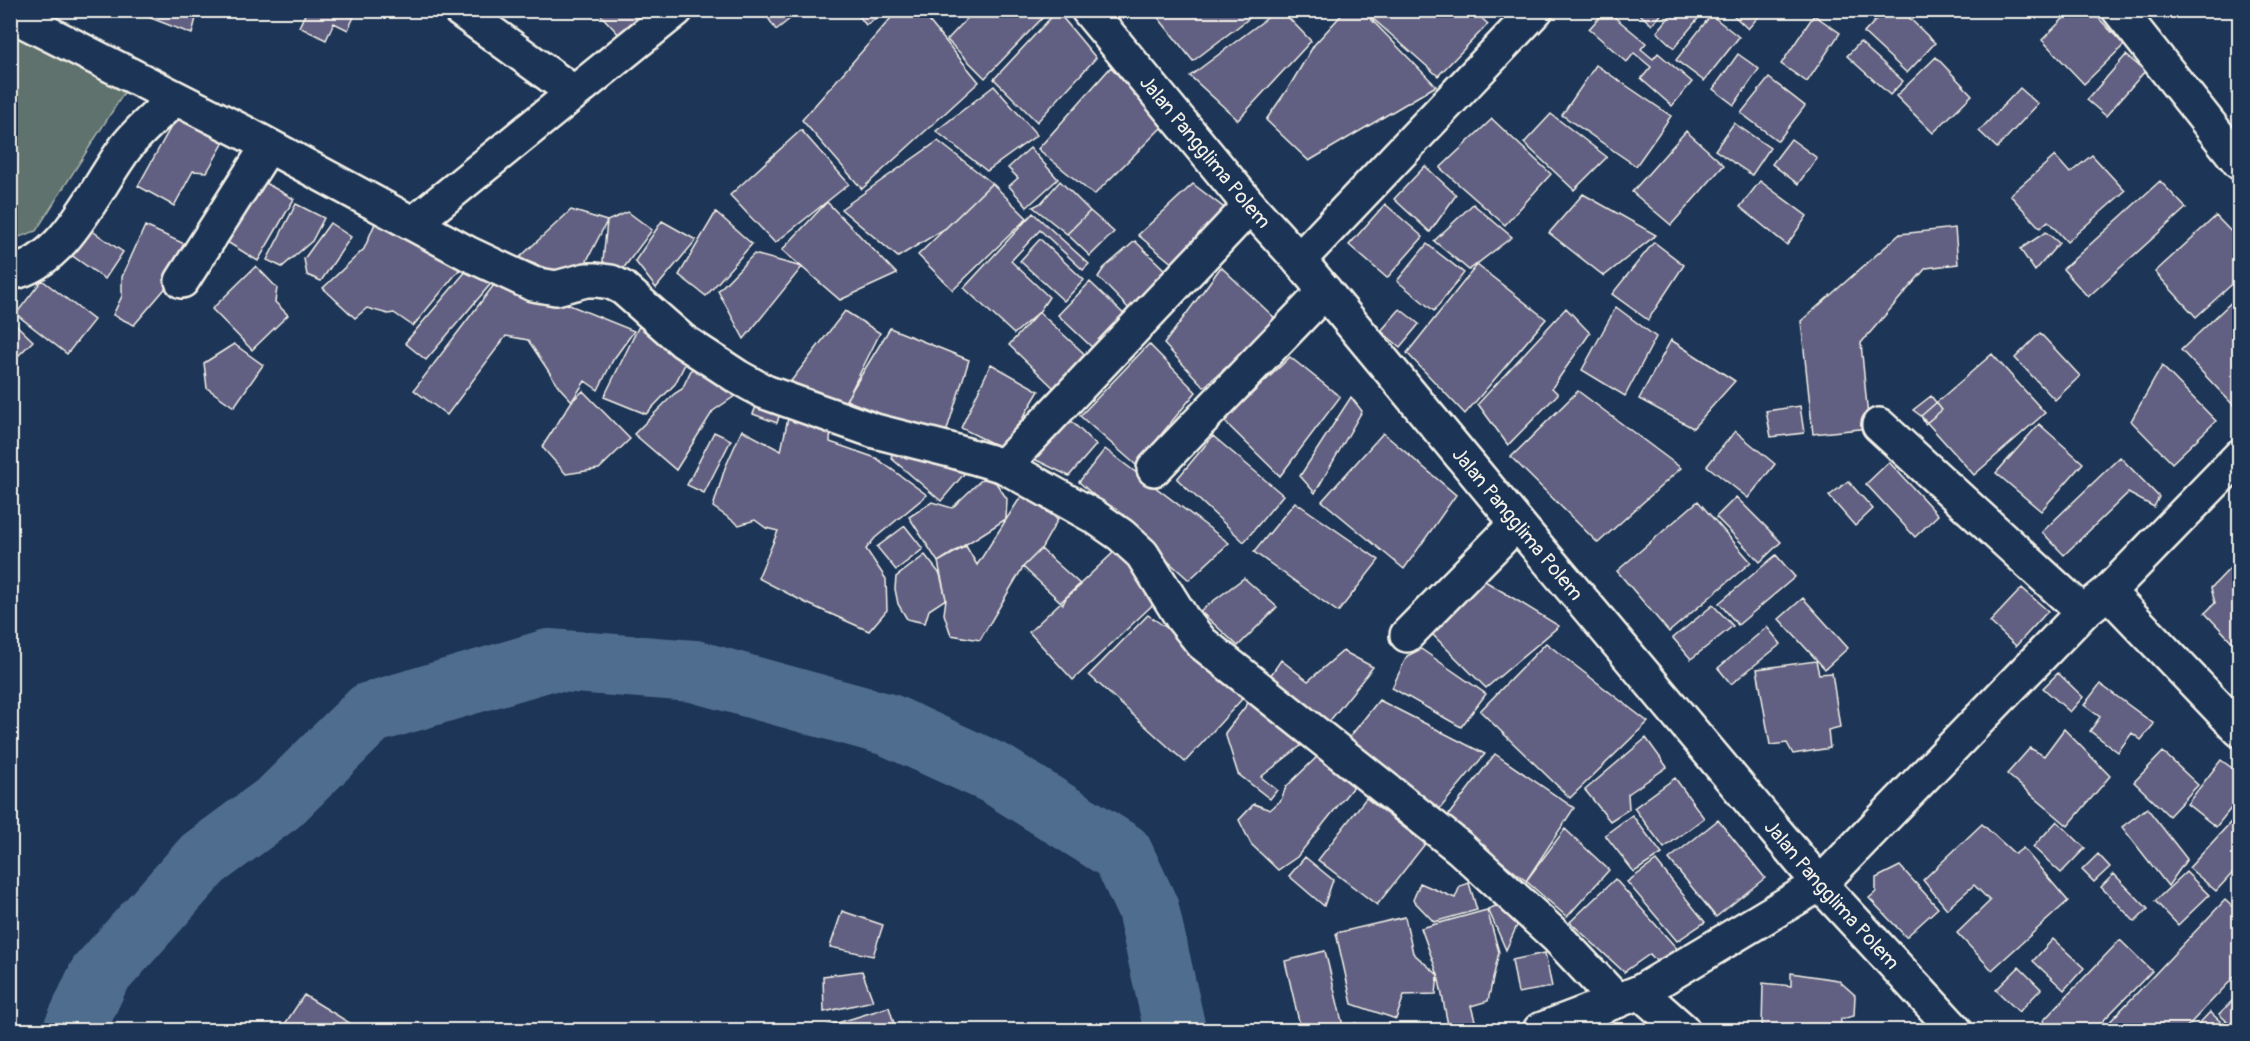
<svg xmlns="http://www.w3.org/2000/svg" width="2250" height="1041" font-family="Pangolin,sans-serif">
<rect width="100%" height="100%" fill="#1d3557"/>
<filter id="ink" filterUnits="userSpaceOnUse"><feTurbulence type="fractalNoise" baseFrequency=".0167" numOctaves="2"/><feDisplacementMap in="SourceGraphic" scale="12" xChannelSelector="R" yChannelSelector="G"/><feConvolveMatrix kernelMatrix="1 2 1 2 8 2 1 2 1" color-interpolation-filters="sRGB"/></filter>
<g filter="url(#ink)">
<!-- green -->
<path fill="#5e726d" stroke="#a9b2aa" stroke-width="1.5" d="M10 25 129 85 36 231 11 240Z"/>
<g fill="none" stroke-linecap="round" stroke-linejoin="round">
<!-- river -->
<path stroke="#4f6d8f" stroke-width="62" d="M74 1030 99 976 203 859 280 802 370 713 549 660 694 671 889 725 996 774 1122 853 1148 909 1175 1030"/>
</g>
<!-- building -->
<path fill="#626082" stroke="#f4f1e8" stroke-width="1.5" d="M144 10H198L192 34 143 15Z
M307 10H357L348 30 334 23 326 40 299 27Z
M596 10H656L624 40Z
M763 10H801L776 30Z
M854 10H889L866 25Z
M898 10H920L979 82 862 189 802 120Z
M975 10H1050L985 78 947 40Z
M1152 10H1260L1193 61Z
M1278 10H1281L1311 41 1238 120 1190 76Z
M1346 10H1362L1436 86 1309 161 1266 120 1289 87 1314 45Z
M1363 10H1473L1488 24 1438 76Z
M1606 10 1646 43 1641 49 1653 59 1658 53 1692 82 1672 106 1641 79 1651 67 1634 53 1627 62 1589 29Z
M1635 10H1665L1652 25Z
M1675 10H1705L1674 48 1657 32Z
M1728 10H1764L1748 29Z
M1885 10H1901L1935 43 1907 73 1864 33Z
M2072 10H2091L2124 45 2084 84 2042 40Z
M1057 11 1096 58 1037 122 994 79Z
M1711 15 1739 37 1704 81 1676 60Z
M1814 15 1840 33 1807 82 1781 64Z
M1860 42 1903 81 1890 95 1847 56Z
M1738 54 1759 69 1734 105 1713 89Z
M2126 55 2145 71 2106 116 2087 100Z
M1936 57 1972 95 1933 133 1896 96Z
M1596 65 1671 116 1636 166 1562 115Z
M1111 67 1163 126 1094 195 1038 149Z
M1769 78 1805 106 1778 141 1741 113Z
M994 86 1037 135 987 171 936 131Z
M2020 88 2038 104 1997 148 1979 131Z
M1551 114 1607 157 1574 190 1524 143Z
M177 116 224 142 207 172 193 171 174 206 138 186Z
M1492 119 1551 174 1505 225 1440 168Z
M1734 123 1770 148 1752 175 1715 150Z
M801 130 849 184 775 243 730 195Z
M1686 131 1724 165 1671 225 1632 192Z
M1791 139 1817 158 1798 184 1772 164Z
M938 141 992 183 946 228 898 257 841 209Z
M1030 148 1058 179 1027 207 1009 186 1018 178 1008 168Z
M2092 155 2125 191 2067 242 2048 221 2040 228 2010 195 2055 156 2070 173Z
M1425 166 1456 195 1430 232 1394 199Z
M262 181 294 199 258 261 227 242Z
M1060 181 1090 211 1067 234 1033 207 1041 203Z
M1760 181 1807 216 1787 245 1740 207Z
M2160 181 2186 208 2088 297 2063 269Z
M992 183 1027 218 953 290 918 255Z
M1193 184 1227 210 1180 270 1138 235Z
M1583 194 1656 235 1604 276 1549 233Z
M827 202 897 274 840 300 782 250Z
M296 204 324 218 312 241 282 267 267 260Z
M1385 204 1423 237 1387 278 1349 245Z
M1473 204 1512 237 1469 270 1434 241Z
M571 210 607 221 577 280 519 258Z
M1090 211 1114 232 1090 256 1067 234Z
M628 212 652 230 617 277 603 261 607 221Z
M716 212 752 244 706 296 679 275Z
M1033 213 1089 264 1083 270 1040 230 1011 261 1049 297 1039 312 1014 334 964 288Z
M379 214 465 263 413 326 394 313 388 314 367 308 355 318 323 288 364 249Z
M2216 216 2240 241V277L2196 317 2155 272Z
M662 221 696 240 656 288 635 261Z
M330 223 351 237 321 281 307 275 304 259Z
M85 226 123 252 105 279 67 252Z
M145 226 189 246 175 277 134 325 113 315 122 296V277Z
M1955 228 1958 264 1926 268 1861 343 1869 428 1813 434 1801 321 1900 234Z
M2046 232 2059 243 2035 271 2020 249Z
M1040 239 1084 280 1064 301 1020 261Z
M1135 241 1172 277 1136 316 1098 277 1104 268Z
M1654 242 1684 265 1648 320 1612 294Z
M1427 244 1464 273 1434 311 1397 281Z
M754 254 802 267 744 339 718 291Z
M473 263 494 280 426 360 405 343Z
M1477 265 1546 319 1465 414 1407 353Z
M256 266 277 288 275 302 288 315 252 350 212 309Z
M1221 267 1278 321 1204 387 1164 344Z
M500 277 634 331 613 360 598 390 585 381 572 401 559 387 528 340 506 336 447 415 414 390Z
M42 280 94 320 67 354 16 314Z
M1090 282 1131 321 1099 354 1058 315Z
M2240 294V407L2237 409 2181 350Z
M1616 307 1656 337 1625 396 1582 370Z
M1566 308 1590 333 1552 388 1558 394 1508 445 1478 404Z
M1400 309 1419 324 1400 347 1381 331Z
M845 311 880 333 841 411 791 381Z
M1039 312 1090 359 1059 393 1009 345Z
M10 319 33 341 10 364Z
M639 326 691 352 675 384 646 414 604 397Z
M890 328 969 360 944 439 846 400Z
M2040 333 2080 376 2055 400 2015 358Z
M1671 340 1735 381 1693 428 1639 399Z
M234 344 263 365 234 407 207 388 204 363Z
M1149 344 1196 392 1136 465 1080 416Z
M1992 354 2045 413 1974 475 1921 416Z
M1290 357 1340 397 1280 476 1224 421Z
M697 358 748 387 713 411 676 470 634 434 674 394 682 389Z
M991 364 1039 391 1004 449 961 428Z
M2162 366 2216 421 2172 463 2131 421Z
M583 391 630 439 599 469 566 474 542 447 572 401Z
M1578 391 1681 468 1598 543 1511 457Z
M1931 396 1942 410 1925 424 1921 416 1913 410Z
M1351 397 1362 411 1315 493 1300 476Z
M759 399 782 407 777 423 753 414Z
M791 404 831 420 830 442 876 458 927 495 875 538 866 549 886 579 887 610 869 631 806 603 758 578 778 531 766 528 755 520 739 525 713 507 725 468 742 430 781 451Z
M1800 406 1804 433 1771 437 1766 411Z
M1068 418 1096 445 1069 476 1034 459Z
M2039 424 2083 463 2041 511 1996 473Z
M1735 431 1775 464 1748 498 1707 466Z
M714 432 731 440 704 493 687 485Z
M1383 433 1456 495 1404 569 1322 501Z
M1213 436 1283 495 1244 542 1177 479Z
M894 446 964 462V474L941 501 891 458Z
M1105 449 1229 543 1189 580 1079 482Z
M2120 457 2159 497 2154 507 2128 493 2064 555 2042 532Z
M1889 462 1938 515 1915 537 1866 484Z
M990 474 1007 499 1006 519 938 562 909 517 932 502 952 508 979 482Z
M1848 481 1873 509 1855 526 1829 496Z
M1031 488 1043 495 1041 508 1058 519 1041 549 1023 567 980 640 951 635 944 614 946 599 938 562 966 546 977 565 1020 498Z
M1736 497 1781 542 1760 562 1716 517Z
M1698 501 1751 562 1669 632 1617 571Z
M1295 502 1379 560 1338 612 1254 552Z
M905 526 923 549 896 570 877 547Z
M1041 549 1081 585 1066 598 1063 604 1023 567Z
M1114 552 1127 561 1161 597 1073 680 1029 632Z
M925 555 940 574 946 599 929 610 925 623 907 619 898 604 895 589 896 577Z
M1776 555 1795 577 1738 625 1719 603Z
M2235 563H2240V650L2205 613 2215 603 2211 588Z
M1244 578 1277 607 1238 646 1200 611Z
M1480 578 1559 626 1486 688 1432 634Z
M2022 588 2048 611 2016 646 1990 622Z
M1803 598 1848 648 1825 669 1779 619Z
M1713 605 1733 626 1691 659 1673 638Z
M1148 615 1253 687 1185 762 1089 675Z
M1767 627 1781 644 1731 684 1718 668Z
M1546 643 1648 722 1570 798 1480 711Z
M1421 649 1486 694 1461 727 1392 688 1407 656Z
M1343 651 1373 667 1324 728 1266 682 1281 660 1308 681Z
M1816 661 1819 674 1832 673 1840 727 1828 730 1830 748 1793 754 1787 743 1770 745 1757 669Z
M2058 673 2083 697 2070 712 2043 688Z
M2100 684 2154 724 2141 740 2132 733 2118 752 2090 731 2100 717 2084 705Z
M1252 698 1307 741 1261 777 1277 790 1270 799 1238 774 1225 733Z
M1379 700 1485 754 1433 817 1345 743Z
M2064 729 2110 776 2068 826 2007 774 2030 748 2044 756Z
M1646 738 1667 767 1628 794 1629 809 1610 821 1585 790Z
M2163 752 2198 785 2169 816 2134 782Z
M1320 754 1356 783 1297 857 1278 870 1251 844 1239 820 1254 804 1270 810 1281 800 1286 787Z
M1495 754 1574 808 1526 881 1447 817Z
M2221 760 2240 774V797L2216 827 2187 804Z
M1675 778 1704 818 1664 848 1634 808Z
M1366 798 1425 844 1377 905 1318 860Z
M2147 808 2187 859 2168 886 2122 827Z
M2240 812V865L2216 891 2189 868Z
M1632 815 1662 854 1634 872 1605 835Z
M1718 820 1765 878 1716 917 1669 859Z
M2057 821 2085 848 2061 873 2033 847Z
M1982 824 2015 854 2023 848 2068 901 1992 970 1957 933 1990 901 1974 885 1947 909 1923 880Z
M1565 829 1609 870 1567 917 1526 881Z
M2098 854 2110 867 2094 882 2082 870Z
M1305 857 1333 880 1324 906 1289 876Z
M1656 861 1705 922 1677 941 1627 882Z
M1900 866 1938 908 1906 937 1869 898 1876 892V878Z
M2186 872 2209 895 2178 925 2155 901Z
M2114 874 2148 909 2135 922 2101 887Z
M1615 879 1680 952 1658 963 1650 954 1624 972 1570 922Z
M1420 883 1455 898 1460 886 1469 883 1477 910 1434 922 1413 900Z
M2225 900 2240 914V971L2184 1030H2102Z
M1506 902 1524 910 1506 950 1488 909Z
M1487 910 1499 952 1488 1001 1471 1006 1477 1028 1466 1030H1449L1438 975 1421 928Z
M842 911 883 925 873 956 830 947Z
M1405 917 1413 953 1438 975 1436 994 1404 995 1396 1019 1352 1004 1336 933Z
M2053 939 2084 968 2064 990 2033 961Z
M2120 940 2152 971 2094 1030H2053L2043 1021Z
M1325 951 1344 1030H1301L1285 961Z
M1545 953 1552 987 1518 993 1512 960Z
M2019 967 2041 989 2019 1012 1996 990Z
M862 971 873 1001 824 1012 823 976Z
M1791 973 1838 980 1855 995 1854 1016 1841 1019 1840 1030 1762 1029 1763 983 1791 986Z
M2240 993V1030H2236L2219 1014Z
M304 995 361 1030H281Z
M889 1007 896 1030H815Z
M2210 1012 2230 1030H2193Z
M1355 1023 1376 1030 1400 1027 1401 1030H1356Z"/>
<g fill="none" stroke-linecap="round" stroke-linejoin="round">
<defs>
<path id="minor" d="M460 10 573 92
M2119 10 2240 163
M10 14 245 133 469 254 533 284 556 288 586 280H596L611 282 623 288 683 341 738 377 765 392 875 431 950 450 1004 466 1095 517 1121 535 1142 554 1182 618 1202 643 1460 848 1557 937 1617 1001
M414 223 676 10
M1299 260 1536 10
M10 273C65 263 95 188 126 147 140 129 159 114 175 98
M182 281 268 146
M1879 425 2083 612
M1004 466 1250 206
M1154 469 1325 291
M2108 592 2240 730
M1407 635 1517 523
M1820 884 2083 612 2108 592 2240 456
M1640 992 1683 1030"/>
<g id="tertiary">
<path id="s1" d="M1088 10 1250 206 1299 260 1517 523 1820 884 1955 1030"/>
<path d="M1540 1030 1640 992 1820 884"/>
</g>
</defs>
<!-- minor casing -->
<use href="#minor" stroke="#f4f1e8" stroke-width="38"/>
<!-- tertiary casing -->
<use href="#tertiary" stroke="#f4f1e8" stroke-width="38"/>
<!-- minor -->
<use href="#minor" stroke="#1d3557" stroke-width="33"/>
<!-- tertiary -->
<use href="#tertiary" stroke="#1d3557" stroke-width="33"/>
</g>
</g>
<g text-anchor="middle" stroke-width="6" stroke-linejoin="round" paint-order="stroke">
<!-- street labels -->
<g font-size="20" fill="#f4f1e8" stroke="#1d3557">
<text dy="7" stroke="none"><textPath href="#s1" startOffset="184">Jalan Pangglima Polem</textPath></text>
<text dy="7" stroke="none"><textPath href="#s1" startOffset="670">Jalan Pangglima Polem</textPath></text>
<text dy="7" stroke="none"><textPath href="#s1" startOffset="1156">Jalan Pangglima Polem</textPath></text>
</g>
</g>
<!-- margin -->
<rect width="2250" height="1041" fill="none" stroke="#1d3557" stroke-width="36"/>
<rect x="18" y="18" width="2214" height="1005" fill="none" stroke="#f4f1e8" stroke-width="2" filter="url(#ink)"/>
</svg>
